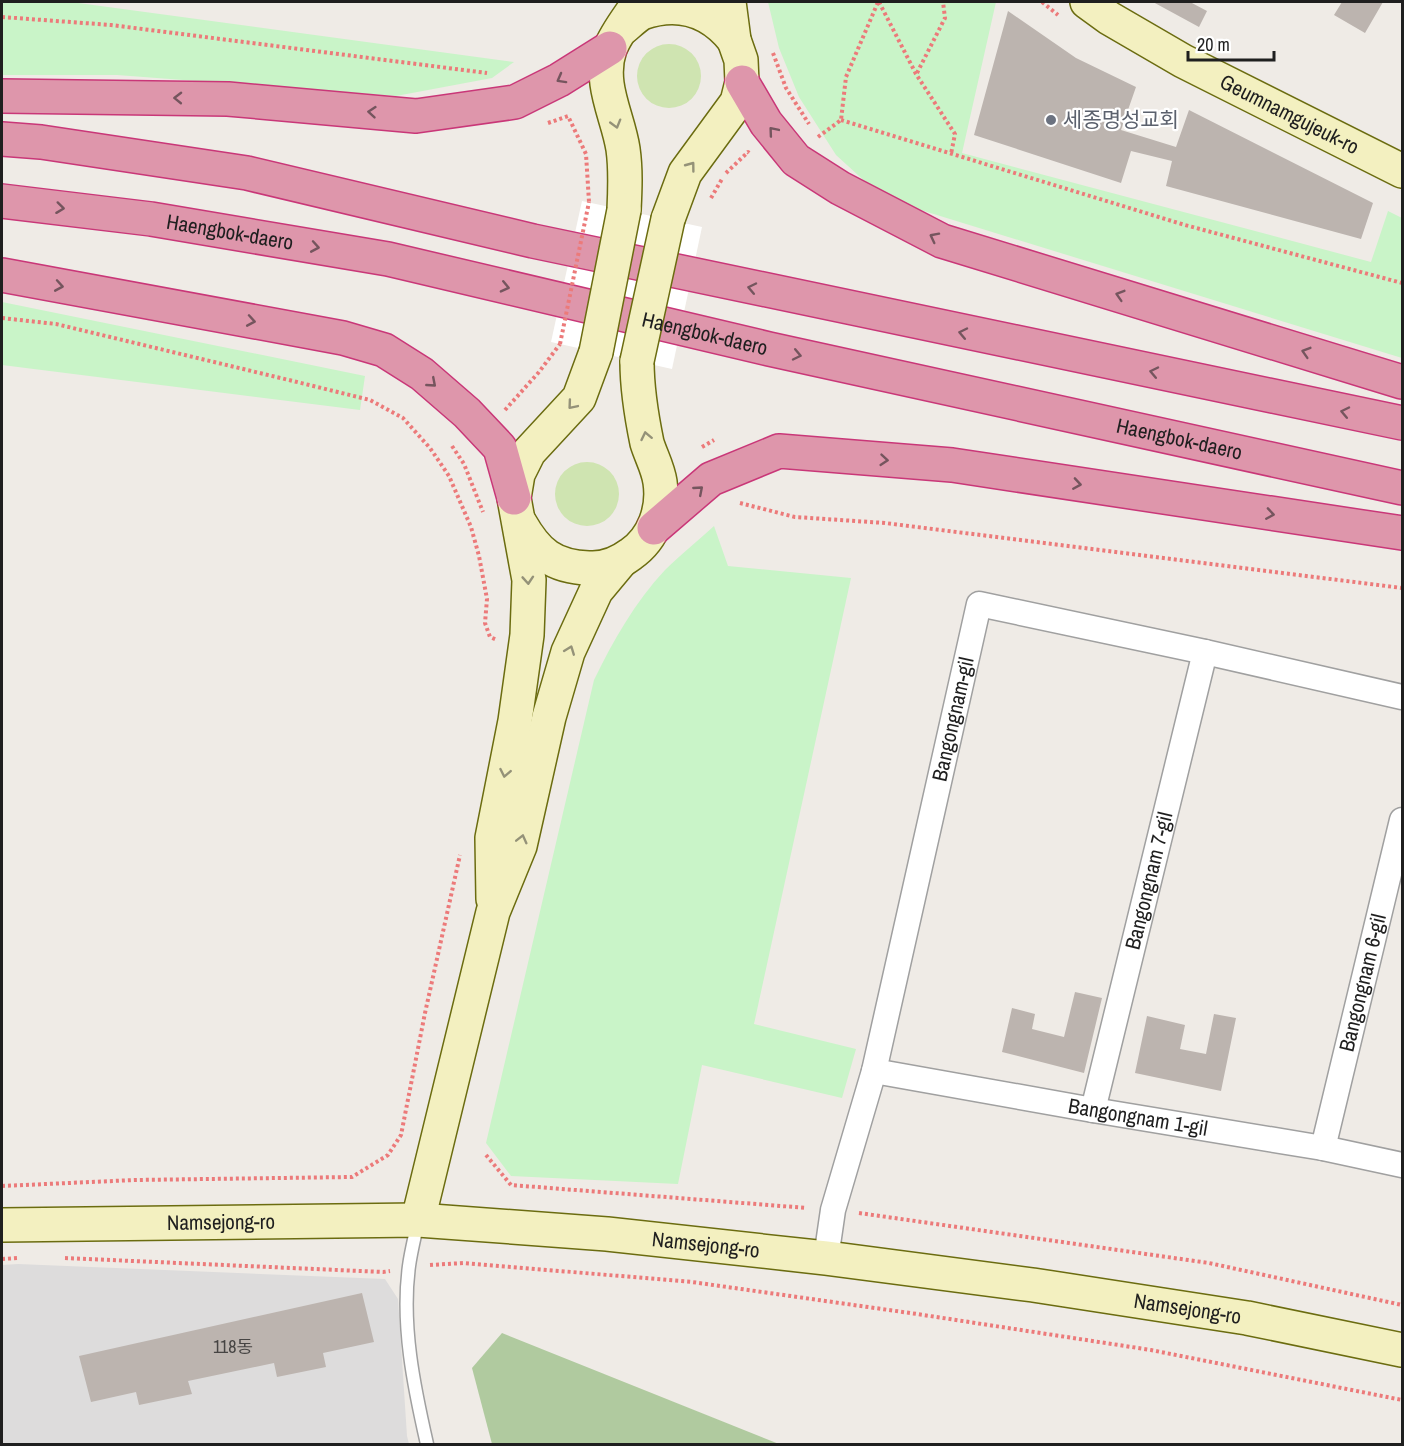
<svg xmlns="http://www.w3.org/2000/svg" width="1404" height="1446" font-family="'Archivo Narrow','Noto Sans KR',sans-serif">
<rect width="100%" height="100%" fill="#efebe6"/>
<!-- residential -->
<path fill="#dddcdc" d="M18 1264 385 1279 398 1299 407 1436 409 1444H2V1265Z"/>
<!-- grass -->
<path fill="#cfe4b1" d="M637 76a32 32 0 1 1 64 0a32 32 0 1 1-64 0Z
M555 494a32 32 0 1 1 64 0a32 32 0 1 1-64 0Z"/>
<!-- forest -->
<path fill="#b0ca9f" d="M502 1333 779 1444H492L472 1368Z"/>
<!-- park -->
<path fill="#c9f4c8" d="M2 2H71L514 62 492 78 396 96 117 75H2Z
M768 2H996L962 153 1371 262 1388 211 1402 218V358L911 207 870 186 836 155 799 97 779 48Z
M2 302 365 376 360 410 2 365Z
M714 526 728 566 851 578 754 1024 856 1049 842 1098 702 1065 678 1184 511 1176 486 1143 594 680C613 641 635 602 665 570 680 555 698 541 714 526Z"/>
<!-- pier -->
<path fill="#fff" d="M582 201 702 227 672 369 551 342Z"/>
<!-- building -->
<path fill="#bcb4af" d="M1153 2H1190L1207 11 1199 27Z
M1342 2H1383L1365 33 1334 15Z
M1008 11 1076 58 1136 87 1121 130 1176 147 1189 110 1373 203 1361 239 1166 186 1172 161 1131 151 1121 183 974 135Z
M1075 992 1102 998 1084 1073 1002 1052 1012 1008 1035 1014 1032 1029 1064 1037Z
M1214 1014 1236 1018 1221 1091 1135 1073 1147 1016 1185 1025 1180 1049 1206 1054Z
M362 1293 374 1342 323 1353 326 1367 277 1377 274 1363 188 1381 192 1394 139 1405 136 1392 91 1402 79 1356Z"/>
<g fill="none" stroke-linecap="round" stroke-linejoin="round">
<defs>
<path id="lane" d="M418 1221C415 1236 411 1251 409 1266 401 1325 414 1387 427 1444"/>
<g id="street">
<path id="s1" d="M874 1071 1093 1110 1323 1148 1402 1165"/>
<path id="s2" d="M1093 1110 1205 652"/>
<path id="s3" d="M1323 1148 1402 820"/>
<path id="s4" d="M826 1258 833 1210 874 1071 979 604 1205 652 1402 697"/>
</g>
<g id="secondary">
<path id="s5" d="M1087 2 1109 18 1183 61 1402 171"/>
<path d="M623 28C629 23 635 17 642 13 679 0 711 11 734 40"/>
<path d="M624 210C625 190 626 170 623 149 618 116 598 84 610 49 616 33 630 16 639 2"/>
<path d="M668 219 685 173 737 102 742 82 741 60 734 40 729 2"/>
<path d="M520 523C537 553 553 567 589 568 604 569 619 563 631 554 654 538 664 509 660 482 658 468 651 456 647 443 641 414 637 390 637 361"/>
<path d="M493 899 492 838 515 721 527 635 529 580 514 498 518 474 529 452 579 398 596 352"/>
<path d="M418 1220 493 912 520 846 549 717 568 652 596 591 621 561"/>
<path id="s6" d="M2 1225 418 1220 607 1234 826 1258 1033 1285 1247 1318 1402 1350"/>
</g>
<g id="highway">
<path d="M742 82 766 123 796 160 840 188 942 241 1402 382"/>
<path d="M2 96 228 99 416 116 515 102 559 80 610 48"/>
<path d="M2 139 41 142 247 173 533 241 1402 423"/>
<path id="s7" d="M2 201 151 219 388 259 769 349 1402 488"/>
<path d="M2 275 343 338 384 350 422 374 467 413 500 448 514 498"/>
<path d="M654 528 711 479 779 451 952 465 1402 533"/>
</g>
</defs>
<!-- lane casing -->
<use href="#lane" stroke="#a0a0a0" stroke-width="15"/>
<!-- street casing -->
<use href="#street" stroke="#a0a0a0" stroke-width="27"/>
<!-- secondary casing -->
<use href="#secondary" stroke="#6b6c10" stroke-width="36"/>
<!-- highway casing -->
<use href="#highway" stroke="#c93778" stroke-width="36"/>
<!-- path -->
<path stroke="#ec7a7a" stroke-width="4" stroke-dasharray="3 3" stroke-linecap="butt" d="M879 2 916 74 955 134 951 154
M1042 2 1058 15
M2 17 111 25 487 73
M773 53 786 88 809 124
M917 73 945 18 943 2
M841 120 1185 225 1402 283
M548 123 568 116 586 154 589 202
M818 137 841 120 846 77 878 2
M726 173 748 152 749 153
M711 198 722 179
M2 318 56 324 293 381 370 400 403 418 430 448 449 476 471 527 479 556 487 599 485 623 490 637 497 640
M505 410 539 372 560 344
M452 446 464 464 483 512
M702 447 714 440
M740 503 795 517 885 523 1402 588
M486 1155 511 1185 807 1208
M2 1186 135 1180 352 1177 388 1155 401 1135 425 1013 460 855
M859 1213 1209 1263 1402 1305
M65 1258 383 1272 390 1271
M2 1259 18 1258
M430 1265 464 1263 692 1282 917 1314 1151 1350 1402 1400"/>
<!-- lane -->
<use href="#lane" stroke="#fff" stroke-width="12"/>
<!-- street -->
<use href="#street" stroke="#fff" stroke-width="24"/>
<!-- secondary -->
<use href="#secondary" stroke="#f3f0c0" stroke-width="33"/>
<!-- highway -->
<use href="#highway" stroke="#de96ab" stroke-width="33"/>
<defs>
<path id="secondary-bridge" d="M596 352 624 210
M637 361 668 219"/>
</defs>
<!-- secondary-bridge casing -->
<use href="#secondary-bridge" stroke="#6b6c10" stroke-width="36" stroke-linecap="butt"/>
<!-- path-bridge -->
<path stroke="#ec7a7a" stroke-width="4" stroke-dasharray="3 3" stroke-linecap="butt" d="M560 344 589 202"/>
<!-- secondary-bridge -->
<use href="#secondary-bridge" stroke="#f3f0c0" stroke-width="33"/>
</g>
<!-- one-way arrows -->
<defs><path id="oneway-chevron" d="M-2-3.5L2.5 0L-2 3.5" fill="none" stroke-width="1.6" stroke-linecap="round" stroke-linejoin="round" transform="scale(1.5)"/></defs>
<g stroke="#75555e">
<use href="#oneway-chevron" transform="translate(561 79) rotate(151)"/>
<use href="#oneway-chevron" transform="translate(178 98) rotate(-179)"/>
<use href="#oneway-chevron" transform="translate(372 112) rotate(-175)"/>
<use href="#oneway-chevron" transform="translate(773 131) rotate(-130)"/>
<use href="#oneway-chevron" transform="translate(60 208) rotate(7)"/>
<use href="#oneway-chevron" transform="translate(934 237) rotate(-153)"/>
<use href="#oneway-chevron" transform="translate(315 247) rotate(10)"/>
<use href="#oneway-chevron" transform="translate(59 286) rotate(10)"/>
<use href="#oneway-chevron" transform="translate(505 287) rotate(13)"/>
<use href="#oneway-chevron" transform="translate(752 288) rotate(-168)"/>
<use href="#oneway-chevron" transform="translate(1120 295) rotate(-163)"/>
<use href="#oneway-chevron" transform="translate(251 321) rotate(10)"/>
<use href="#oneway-chevron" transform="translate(963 333) rotate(-168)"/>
<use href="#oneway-chevron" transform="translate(1306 352) rotate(-163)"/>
<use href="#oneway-chevron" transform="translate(797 355) rotate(12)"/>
<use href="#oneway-chevron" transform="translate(1154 372) rotate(-168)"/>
<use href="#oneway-chevron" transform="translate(432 383) rotate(41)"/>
<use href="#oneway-chevron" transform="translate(1345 412) rotate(-168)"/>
<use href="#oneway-chevron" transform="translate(884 460) rotate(5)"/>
<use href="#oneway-chevron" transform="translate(1077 484) rotate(9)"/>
<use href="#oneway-chevron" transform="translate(699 490) rotate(-41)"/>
<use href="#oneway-chevron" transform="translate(1270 514) rotate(9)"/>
</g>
<g stroke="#949278">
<use href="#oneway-chevron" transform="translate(616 124) rotate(74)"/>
<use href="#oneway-chevron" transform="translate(691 166) rotate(-53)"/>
<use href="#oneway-chevron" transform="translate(572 405) rotate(130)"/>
<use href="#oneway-chevron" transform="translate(646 436) rotate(-102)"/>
<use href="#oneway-chevron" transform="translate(528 580) rotate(86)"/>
<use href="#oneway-chevron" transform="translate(570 650) rotate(-69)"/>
<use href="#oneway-chevron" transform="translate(505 773) rotate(101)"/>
<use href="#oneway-chevron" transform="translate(522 839) rotate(-76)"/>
</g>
<!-- markers -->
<circle fill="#6b7280" stroke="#fff" stroke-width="2" cx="1051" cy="120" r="6"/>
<g text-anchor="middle" stroke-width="4.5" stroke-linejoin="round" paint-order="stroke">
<!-- number labels -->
<g font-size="18" fill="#464443">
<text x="233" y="1353">118동</text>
</g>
<!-- street labels -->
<g font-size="21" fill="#1f1f1f" stroke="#fff">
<text dy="7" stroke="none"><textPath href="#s5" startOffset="232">Geumnamgujeuk-ro</textPath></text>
<text dy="7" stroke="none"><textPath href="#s7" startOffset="230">Haengbok-daero</textPath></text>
<text dy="7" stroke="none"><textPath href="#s7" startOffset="716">Haengbok-daero</textPath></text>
<text dy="7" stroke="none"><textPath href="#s7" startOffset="1202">Haengbok-daero</textPath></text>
<text dy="7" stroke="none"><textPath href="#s4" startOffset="554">Bangongnam-gil</textPath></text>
<text dy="7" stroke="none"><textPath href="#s2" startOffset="236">Bangongnam 7-gil</textPath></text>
<text dy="7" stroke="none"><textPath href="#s3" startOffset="170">Bangongnam 6-gil</textPath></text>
<text dy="7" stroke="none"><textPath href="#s1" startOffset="268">Bangongnam 1-gil</textPath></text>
<text dy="7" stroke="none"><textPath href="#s6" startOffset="219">Namsejong-ro</textPath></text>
<text dy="7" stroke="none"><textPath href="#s6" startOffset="705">Namsejong-ro</textPath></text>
<text dy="7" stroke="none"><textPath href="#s6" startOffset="1191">Namsejong-ro</textPath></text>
</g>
<!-- worship labels -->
<g font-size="21" fill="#5b616d" stroke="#fff" text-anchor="start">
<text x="1063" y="127">세종명성교회</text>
</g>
</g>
<!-- border -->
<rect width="1404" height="1446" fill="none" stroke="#1f1f1f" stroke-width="6"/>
<!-- scale -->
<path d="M1188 51v9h86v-9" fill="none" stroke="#1f1f1f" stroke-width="3"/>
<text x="1197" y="51" font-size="18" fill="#1f1f1f" stroke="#ffffff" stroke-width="4.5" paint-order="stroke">20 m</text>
</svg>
